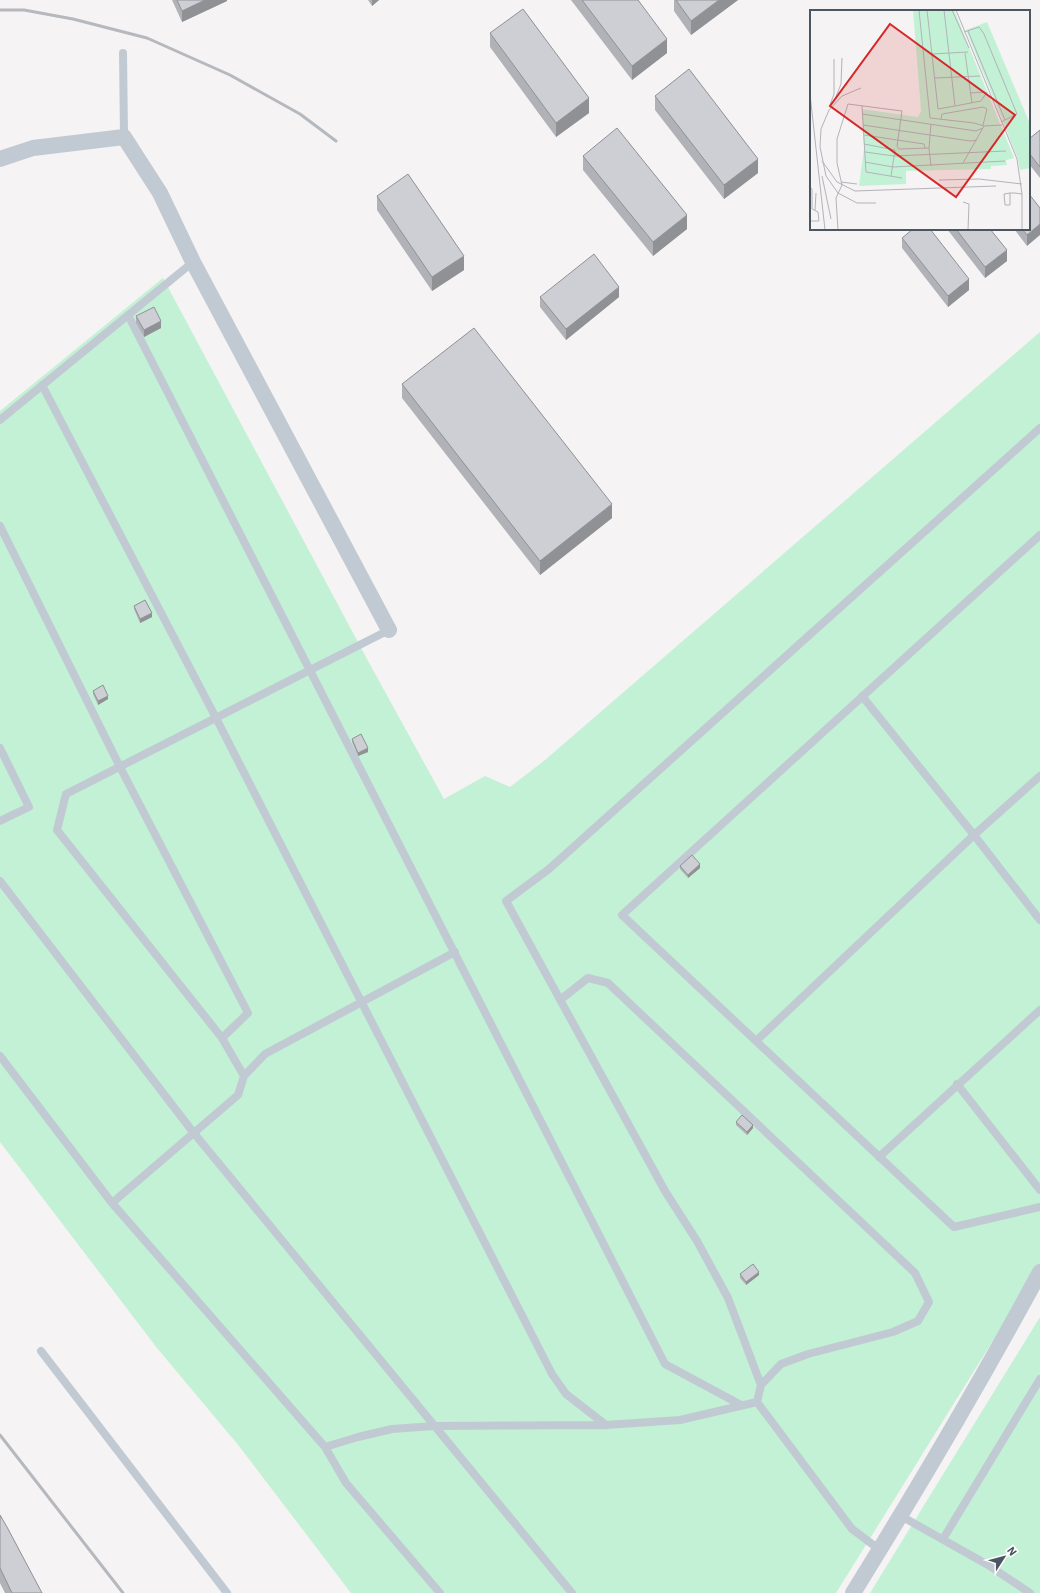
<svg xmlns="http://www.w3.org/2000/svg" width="1040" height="1593" font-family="'IBM Plex Sans',sans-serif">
<rect width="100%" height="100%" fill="#f5f3f3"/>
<!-- green -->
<path fill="#c3f1d5" d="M163 278 367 659 444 799 485 776 510 787 545 760 1040 332V1265L836 1593H351L239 1446 157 1348 0 1142V411Z
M1040 1317V1593H870Z"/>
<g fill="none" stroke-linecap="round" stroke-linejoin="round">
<!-- service -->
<path stroke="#c1cad2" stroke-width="8" d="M123 53 124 137
M128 315 665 1364 741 1405
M42 385 216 718 552 1374 566 1394 606 1425
M0 420 193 262
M0 526 120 767 248 1013 222 1038
M862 696 974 835 1040 920
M0 748 29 807 0 821
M1040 776 974 835 756 1041 954 1227 1040 1207
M0 881 193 1132 572 1593
M560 1000 588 978 608 983 915 1273 929 1302 918 1321 893 1332 808 1354 781 1364 761 1385
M756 1041 622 915 1040 535
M0 1056 112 1203 325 1447 346 1483 440 1593
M244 1076 265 1054 455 952
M957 1084 1040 1190
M879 1157 1040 1010
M112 1203 238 1095 244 1076 222 1038 57 830 66 794 389 630
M41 1351 227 1593
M757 1402 761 1385 728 1298 697 1241 665 1191 506 901 549 869 1040 428
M325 1447 358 1437 392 1429 434 1426 606 1425 680 1420 757 1402 852 1529 880 1550
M901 1516 988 1565 1030 1593
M943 1539 1040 1379"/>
<!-- minor -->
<path stroke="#c1cad2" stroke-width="16" d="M0 159 33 148 124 137 160 193 193 262 389 630
M853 1593C918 1488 981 1381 1040 1272"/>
<!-- rail -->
<path stroke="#b5b8bd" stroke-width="3" d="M0 10H24L73 19 147 38 230 75 300 114 336 141
M0 1435 123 1593"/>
</g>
<!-- wall -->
<path fill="#b0b2b7" d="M172 0H227V1L182 22Z
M368 0H379L372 6Z
M571 0H638L667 53 632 80Z
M674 0H738L691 35 674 11Z
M490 33 589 113 556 137 490 47Z
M655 96 758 173 724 199 655 110Z
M1040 130V178L1029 164V139Z
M583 156 687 229 653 256 583 170Z
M811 184V203L809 200V186Z
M377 196 464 270 432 291 377 210Z
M947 229H990L1007 261 985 278Z
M1014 229H1029L1027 246Z
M902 238 969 290 948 307 902 248Z
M540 297H619L566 340 540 307Z
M136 316 161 328 144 337 136 323Z
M402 384 612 518 540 575 402 398Z
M134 606 152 617 140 623 134 609Z
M93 691 108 699 98 705 93 694Z
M352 739 368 752 358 756 352 742Z
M680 866 700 868 688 878 680 869Z
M736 1122 753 1128 747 1135 736 1125Z
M740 1274 759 1275 746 1285 740 1278Z
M0 1515 42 1593H5L0 1583Z"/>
<!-- shaded-wall -->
<path fill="#909195" d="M205 0H227V1L182 22V11Z
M372 0H379L372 6Z
M719 0H738L691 35V21Z
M667 39V53L632 80V66Z
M589 98V113L556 137V123Z
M758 159V173L724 199V185Z
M687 215V229L653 256V242Z
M1040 224V235L1027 246V235Z
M1007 250V261L985 278V267Z
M464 256V270L432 291V277Z
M969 279V290L948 307V296Z
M619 287V297L566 340V329Z
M161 321V328L144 337V330Z
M612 504V518L540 575V561Z
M152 613V617L140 623V619Z
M108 696V699L98 705V701Z
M368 748V752L358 756V753Z
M700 864V868L688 878V875Z
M753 1125V1128L747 1135V1132Z
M759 1272V1275L746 1285V1282Z"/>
<!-- building -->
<path fill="#cdcfd5" stroke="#909195" d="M177 0H205L182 11Z
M582 0H638L667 39 632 66Z
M676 0H719L691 21Z
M523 9 589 98 556 123 490 33Z
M689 69 758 159 724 185 655 96Z
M617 128 687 215 653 242 583 156Z
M1040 130V167L1029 153V139Z
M408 174 464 256 432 277 377 196Z
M811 184V189L809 186Z
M1029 194 1040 208V224L1027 235 1022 229H1029Z
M913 229H930L969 279 948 296 902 238Z
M956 229H990L1007 250 985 267Z
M594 254 619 287 566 329 540 297Z
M154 307 161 321 144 330 136 316Z
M474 328 612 504 540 561 402 384Z
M145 600 152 613 140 619 134 606Z
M103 685 108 696 98 701 93 691Z
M361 734 368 748 358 753 352 739Z
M692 855 700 864 688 875 680 866Z
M742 1115 753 1125 747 1132 736 1122Z
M753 1264 759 1272 746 1282 740 1274Z
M0 1515 7 1527 42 1593H12L0 1568Z"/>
<!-- overview -->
<g transform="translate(810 10)">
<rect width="220" height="220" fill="#f5f3f3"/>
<path d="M103 0H144L204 148 196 150 197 155 181 156V159L96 161V174L49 176 54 138 52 99 108 107 111 101ZM177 12 220 114V158L210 160 208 149 156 20Z" fill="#c3f1d5"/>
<path fill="none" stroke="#b1b4b9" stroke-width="1" d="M109 0 120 108 164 113 174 116M117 0 128 99 145 96M134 0 145 96 171 91 177 82M142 0 159 38M146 0 207 149 212 184V220M158 21 195 110M154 22 169 17 174 24 207 104 191 112M155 43 162 93M122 44 158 42M124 68 170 66M51 78 32 86 19 100 11 119 10 137 16 166 28 183 47 193H66M160 83 175 82M0 84 15 220M25 89 31 74 32 48M20 95 24 84V49M52 96 56 162 92 168M52 104 166 121 173 118M131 109 132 104 173 97 177 99 173 115M53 115 160 131 167 130M54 125 114 134 115 138M54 134 85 140 81 166M119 138 121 114M55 142 84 146 196 141M12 151 27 172 45 181 186 176M55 152 83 157 195 151M153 153 174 116 192 115M12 166 21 209M129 170 169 169 212 174M31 172 47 174M0 177 2 179V199L8 202 9 211H0M200 183V195H195L194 184 200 183H205L212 184M153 192 159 194 158 220M5 200 6 183M28 220 26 188 32 175 27 153V129L38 94 92 101 87 136 89 139 119 138 121 156"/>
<path fill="#d62828" fill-opacity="0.15" stroke="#d62828" stroke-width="2" d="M80 14 205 105 146 187 20 96Z"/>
<rect width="220" height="220" fill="none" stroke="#4a5661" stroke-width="2"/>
</g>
<!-- north arrow -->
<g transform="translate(1004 1557) rotate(54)" stroke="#ffffff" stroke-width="3" paint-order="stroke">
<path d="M0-3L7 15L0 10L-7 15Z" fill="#4a5661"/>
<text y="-6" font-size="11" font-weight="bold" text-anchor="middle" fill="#4a5661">N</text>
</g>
</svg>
